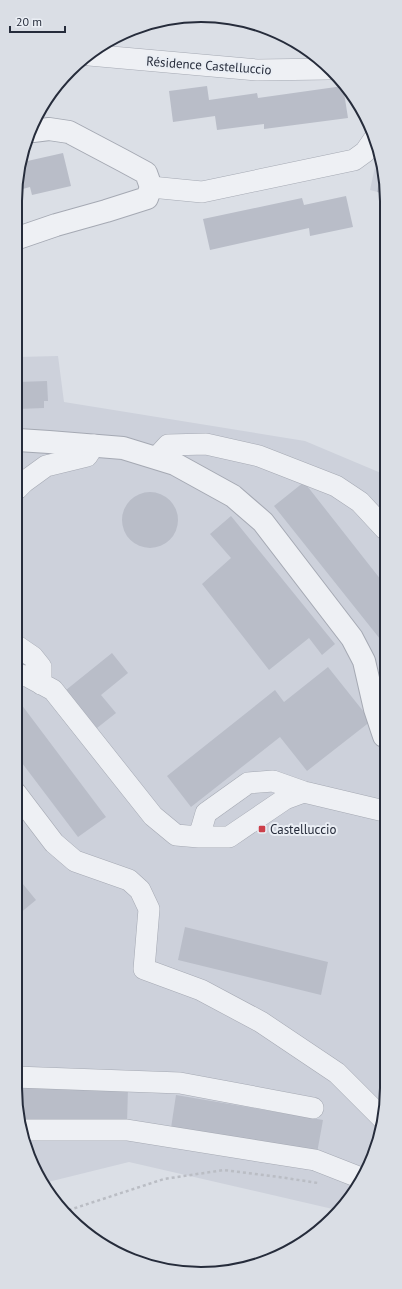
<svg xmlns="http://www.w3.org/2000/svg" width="402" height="1289" font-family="'PT Sans',sans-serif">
<rect width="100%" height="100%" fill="#dbdfe6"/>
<!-- built -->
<path fill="#cdd1db" d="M378 153 385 176V194L370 190Z
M58 356 64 402 305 441 381 473 385 477 383 1125 356 1191 337 1210 129 1162 44 1183 29 1159 15 1088 18 357Z"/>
<!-- building -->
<path fill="#b9bdc8" d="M207 86 209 100 257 93 258 98 343 86 348 118 264 129V124L217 130 215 116 173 122 169 91Z
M63 153 71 186 32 195 30 187 19 190V164L22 156 23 162Z
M381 169H383L385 176V194L377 192Z
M346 196 353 227 310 236 309 228 210 250 203 219 302 198 304 205Z
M47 381 48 401H44V408L18 409V382Z
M304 482 385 585 384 644 274 506Z
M122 520a28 28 0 1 1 56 0a28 28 0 1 1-56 0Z
M231 516 335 644 322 655 309 638 269 670 202 584 231 558 210 534Z
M112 653 128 673 101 695 116 713 97 728 66 690Z
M328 667 371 721 307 771 280 737 191 807 167 776 275 690 284 702Z
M18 700 106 817 78 837 16 755 17 702Z
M18 878 36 900 19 914 16 910V880Z
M185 927 328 962 321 995 178 960Z
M15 1085 128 1088 127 1124 21 1121Z
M176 1095 323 1120 317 1153 171 1128Z"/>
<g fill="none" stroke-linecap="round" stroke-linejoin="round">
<defs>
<path id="minor" d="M89 55 257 70 329 69
M151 187 202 192 354 160 365 152 374 139
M156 458 168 445 206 444 259 456 336 486 360 502 385 529
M17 489 24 482 46 466 87 456 94 445
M17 646 33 657 41 667V684
M17 675 27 676 53 690 153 816 176 835 199 837H229L285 799 304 792
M16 793 54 843 75 861 129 880 140 890 149 909 144 969 201 990 261 1022 337 1073 383 1119
M199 837 206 813 248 783 273 781 304 792 384 811
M15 1077 180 1083 313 1108
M23 1130H127L315 1160 361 1178"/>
<path id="tertiary" d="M18 238 56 225 106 211 147 198 151 187 146 173 122 160 69 132 49 129 33 131
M18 440 49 442 123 448 175 464 233 496 263 522 352 638 364 661 375 709 384 736"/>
</defs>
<!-- minor casing -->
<use href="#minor" stroke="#a5a9b3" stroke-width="22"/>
<!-- tertiary casing -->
<use href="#tertiary" stroke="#a5a9b3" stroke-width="24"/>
<!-- path -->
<path stroke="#babdc4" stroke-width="2.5" stroke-dasharray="3 3" stroke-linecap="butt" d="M63 1212 164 1179 224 1170 279 1177 318 1183"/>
<!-- minor -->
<use href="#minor" stroke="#eef0f4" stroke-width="21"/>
<!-- tertiary -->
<use href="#tertiary" stroke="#eef0f4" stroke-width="22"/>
</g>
<!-- markers -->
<rect fill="#cc3f4a" stroke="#eaeef4" stroke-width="1.5" x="258" y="825" width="8" height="8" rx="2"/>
<g text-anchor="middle" stroke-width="4" stroke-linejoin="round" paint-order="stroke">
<!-- street labels -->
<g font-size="13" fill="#262c3b" stroke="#eaeef4">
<text transform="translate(209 65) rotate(4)" y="5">Résidence Castelluccio</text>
</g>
<!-- poi labels -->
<g font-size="13" fill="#262c3b" stroke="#eaeef4" text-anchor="start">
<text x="270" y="834">Castelluccio</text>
</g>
</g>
<!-- crop -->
<path d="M0 0H402V1289H0ZM201 22H201A179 179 0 0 1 380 201V1088A179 179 0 0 1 201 1267H201A179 179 0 0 1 22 1088V201A179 179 0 0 1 201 22Z" fill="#dadee5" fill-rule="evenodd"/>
<path fill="none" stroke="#262c3b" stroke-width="2" d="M201 22H201A179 179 0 0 1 380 201V1088A179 179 0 0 1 201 1267H201A179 179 0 0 1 22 1088V201A179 179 0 0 1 201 22Z"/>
<!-- scale -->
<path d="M10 26v6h55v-6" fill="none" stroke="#262c3b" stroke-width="2"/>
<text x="16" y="26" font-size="12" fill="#262c3b" stroke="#eaeef4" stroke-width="3" paint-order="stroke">20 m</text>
</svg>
